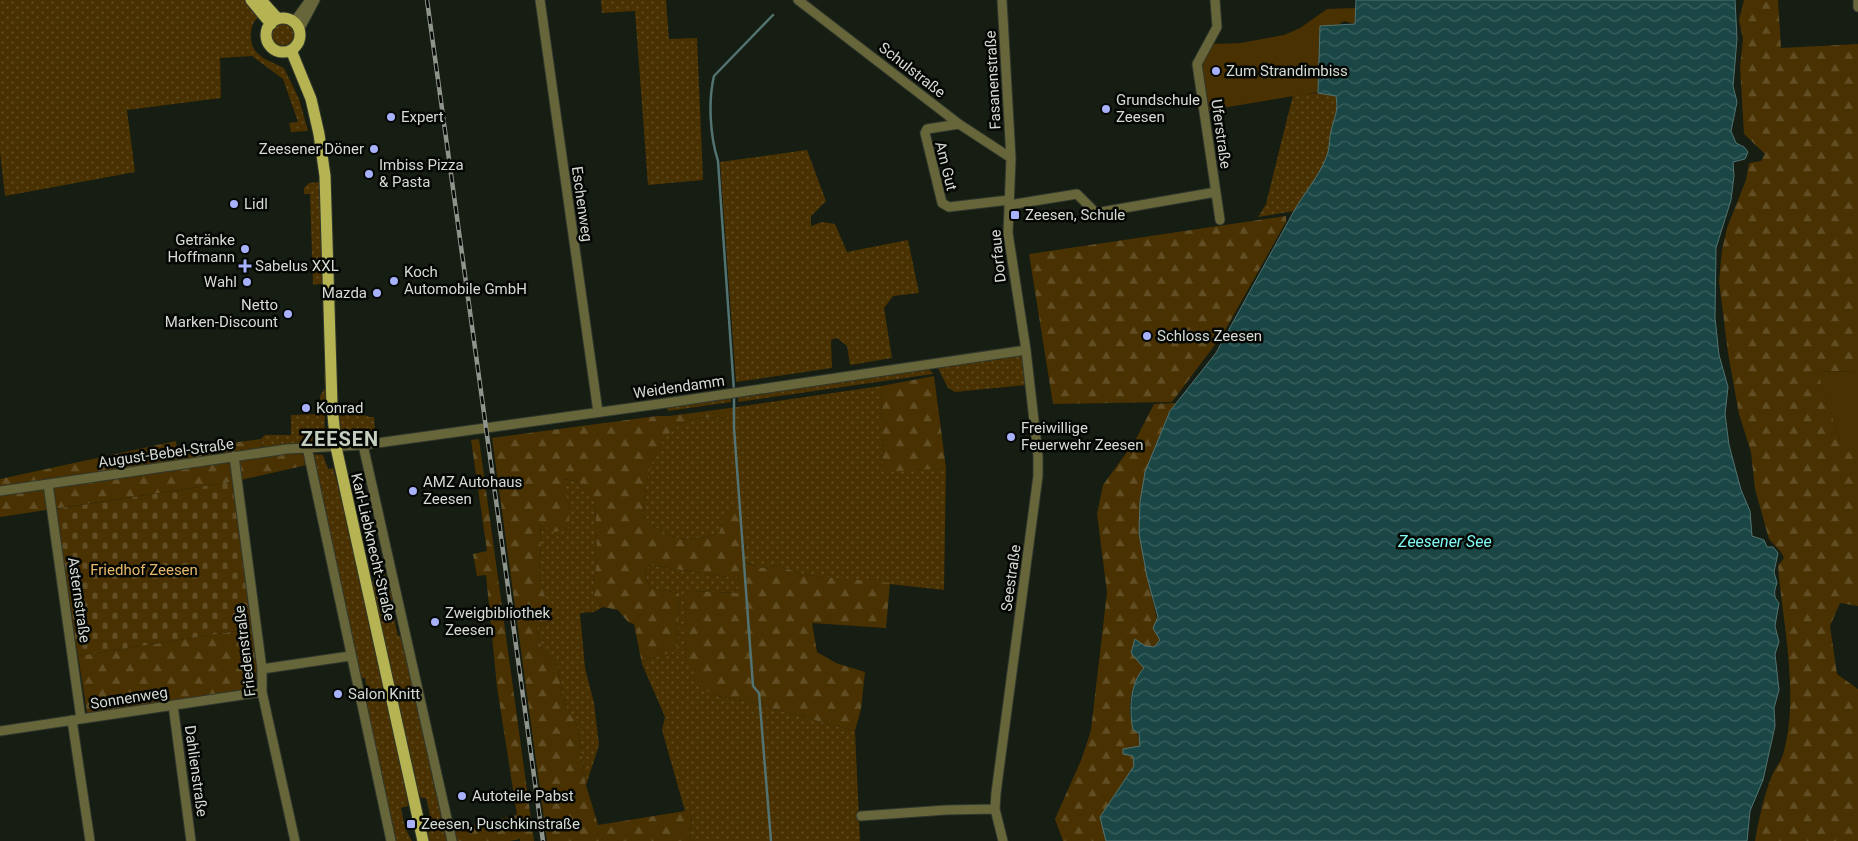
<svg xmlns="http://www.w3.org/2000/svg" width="1858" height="841" font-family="Roboto,sans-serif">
<defs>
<pattern id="grass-dots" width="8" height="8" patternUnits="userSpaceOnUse" patternTransform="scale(1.25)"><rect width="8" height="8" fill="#493101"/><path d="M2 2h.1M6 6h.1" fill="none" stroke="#624e25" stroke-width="1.8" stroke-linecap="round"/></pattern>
<pattern id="forest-firs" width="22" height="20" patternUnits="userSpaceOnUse" patternTransform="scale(1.25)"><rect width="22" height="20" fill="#493101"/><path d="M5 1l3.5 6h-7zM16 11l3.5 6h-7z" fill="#624e25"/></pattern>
<pattern id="cemetery-stones" width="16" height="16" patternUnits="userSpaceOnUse" patternTransform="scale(1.25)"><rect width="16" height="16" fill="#493101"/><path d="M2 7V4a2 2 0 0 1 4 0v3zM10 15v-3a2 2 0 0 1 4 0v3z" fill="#624e25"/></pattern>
<pattern id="water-waves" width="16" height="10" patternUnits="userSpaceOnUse" patternTransform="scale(1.25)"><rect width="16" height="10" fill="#1a4746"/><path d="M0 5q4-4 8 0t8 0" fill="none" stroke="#3b6160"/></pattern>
</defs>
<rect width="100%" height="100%" fill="#161d12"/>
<!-- grass -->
<path fill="url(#grass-dots)" d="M0 0H248L260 16C253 21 252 25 251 33 249 56 268 60 284 68L299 99 308 131 291 132 289 123 298 122 283 79 252 56 220 58 221 98 127 110 135 172 5 196 0 152Z
M601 0H666L669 39 697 38 703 180 648 185 635 11 602 13Z
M271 34a12 12 0 1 1 24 0a12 12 0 1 1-24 0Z
M1318 93 1336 96C1339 109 1334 118 1331 131 1329 139 1330 149 1326 158 1318 178 1304 193 1294 211L1258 217 1266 204 1293 95Z
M807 150 826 201 811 216V226L822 222 835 224 847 252 908 240 919 293 893 296 884 308 892 358 850 365 847 346 837 338 831 340 832 368 736 382 720 162Z
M319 182 322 184 326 283 313 285 310 194H304V188L309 183Z
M1021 355 1025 385 955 392 948 388 938 368Z
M928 368 933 374 738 402V395Z
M328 373C328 396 323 416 325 438L318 443 263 448 261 439 265 435H291V415L321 414 320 396 325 388 324 374Z
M881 386 883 471 946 468 944 590 806 575 778 566 759 568 746 562V546L723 521 719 533C688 544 663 541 643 514 646 480 651 433 691 420 703 416 718 418 730 417V408Z
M731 396V402L668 411 667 407Z
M337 403C353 403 361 418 374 417L376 439 344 442 339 436Z
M312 454 323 455 328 469 333 468 341 495 406 782 408 806 401 808 405 828 412 841H395L363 692 367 691 365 678H361L359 675Z
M562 479 577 481 595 501 597 556 593 594 603 607 594 612 580 613 585 668 594 703 599 745 586 785 577 725 564 703 558 668 542 649 536 628 552 620 539 576 541 543 540 520 570 510Z
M649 565 727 577 737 575 740 593 691 591 712 695 748 702 855 731 860 841H689L692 818 685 811 662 730 665 717 642 664 648 659 677 650 679 593 650 588 645 573Z
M384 574 389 579 394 600 390 601 398 636 403 635 450 841H427L425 817 430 815 426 798H421L413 779 370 585 377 576Z"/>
<!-- forest -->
<path fill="url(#forest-firs)" d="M1744 0H1778L1781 48 1858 44V372L1818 371 1840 441H1858V606L1840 603 1830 626 1837 674 1858 689V841H1755C1759 819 1763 799 1771 778 1774 769 1782 761 1784 751 1799 694 1783 624 1778 566L1784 558 1781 552 1769 539 1755 489 1751 452 1739 414 1728 353 1719 281 1722 250 1727 228 1746 180 1749 163 1761 161 1765 154 1744 134 1740 67 1743 39 1739 20Z
M1286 216V222L1223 334 1172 402 1053 404 1029 254Z
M934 376 946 468 883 472 881 386Z
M1176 403 1170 411C1142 476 1132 506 1147 577 1152 599 1158 617 1160 640L1154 647 1145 646 1144 668C1133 678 1127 705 1131 720 1134 730 1139 731 1140 746L1123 749 1133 756 1135 766 1100 817 1106 841H1063L1055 819 1082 758 1091 730 1107 592 1097 514 1103 485 1135 441 1154 404Z
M730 408V417C718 418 703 416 691 420 652 433 646 480 643 514 663 541 689 544 719 533L723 521 735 509 742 511 747 563 759 568 778 566 806 575 890 583 886 628 812 623 817 652 836 663 865 672 861 709 855 731 748 702 712 695 699 682 684 655 687 596 691 591 739 593 737 576 727 577 649 565 645 573 650 588 679 593 677 651 648 659 642 664 634 624 628 622 618 610 603 607 593 594 597 556 595 502 577 481 563 479 570 510 568 530 552 532 540 521 541 543 539 576 552 620 536 628 542 649 558 668 564 703 577 725 586 785 598 825 685 811 692 817 689 841H547L492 438 657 416H669Z
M261 439 264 456 303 450 307 465 232 482 0 517V479L176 441 177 450Z
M479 439 534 841H520V839L510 841H456L453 830 517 815 497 687 486 575 477 576 473 554 487 551 471 440Z
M255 628 258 666 255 687 251 690 94 715 87 712 78 656Z"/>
<!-- cemetery -->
<path fill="url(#cemetery-stones)" d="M232 482 255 628 78 656 55 509Z"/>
<!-- park -->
<path fill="#493101" d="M1355 8V24L1344 21 1338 25 1321 27 1318 92 1204 111 1197 64 1208 44 1240 43 1284 35 1300 28 1327 9Z
M1817 371 1858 372V441H1840Z"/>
<!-- water -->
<path fill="url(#water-waves)" stroke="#527371" d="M1356 0H1735L1737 39 1733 86 1737 102 1731 131 1736 143 1744 147 1748 152 1745 159 1733 162 1734 176 1731 200 1716 248 1715 318 1719 355 1728 387 1725 414 1729 445 1741 490 1750 511 1752 536 1764 540 1767 547H1773L1778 553 1774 572 1777 583C1774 591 1773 597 1779 603L1775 626 1779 642 1775 654 1779 690 1774 708 1775 726 1763 780 1750 811 1747 841H1106L1100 817 1134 766 1133 756 1123 754V749L1140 746 1139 733 1133 730C1129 710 1130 683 1144 668L1131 653 1135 639 1145 646 1154 647 1160 640 1153 628 1158 617 1147 577 1139 533 1140 502 1145 472 1170 411 1216 353 1294 211C1304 193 1318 178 1326 158 1330 149 1329 139 1331 131 1334 118 1339 110 1336 96L1318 93 1320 26 1355 24Z"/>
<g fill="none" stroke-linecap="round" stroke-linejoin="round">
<!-- stream -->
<path stroke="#527371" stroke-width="2.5" d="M734 391 718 161C710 136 708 101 714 76L773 15
M734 396V428L753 686 759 693 771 841"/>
<defs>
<path id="minor" d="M540 0 598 412
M798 0 959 124 1011 158
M1002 0 1011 158 1008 233 1026 350 1038 456V476L996 793 995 809 1003 841
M1215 0 1217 27 1197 64 1220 220
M1858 0V7
M294 22 310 0
M299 30 315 0
M959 124 927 129 925 133 942 203 949 207 1009 200
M1009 205 1077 194 1095 212H1101L1216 192
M363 445 452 841
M307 447 391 841
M234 456 262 669V692L295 841
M48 484 81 719
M0 491 287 449 363 445 666 403 1026 350
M262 669 350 656
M173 705 191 841
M72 720 90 841
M0 731 262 692
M861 816 946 810 995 809"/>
<path id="major" d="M251 0 271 24
M261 0 278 19
M266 35a17 17 0 1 1 34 0a17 17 0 1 1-34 0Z
M291 50 311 99 319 134 325 176 332 405 336 447 423 841"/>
</defs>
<!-- minor casing -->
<use href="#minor" stroke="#31382d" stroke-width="11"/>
<!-- major casing -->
<use href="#major" stroke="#31382d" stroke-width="13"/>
<!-- minor -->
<use href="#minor" stroke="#67663a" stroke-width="9"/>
<!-- major -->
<use href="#major" stroke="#b6b452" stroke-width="11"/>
<defs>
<path id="rail" d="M427 0 543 841"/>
</defs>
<!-- rail casing -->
<use href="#rail" stroke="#8e948b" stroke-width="4.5"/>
<!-- rail -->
<use href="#rail" stroke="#040704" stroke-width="2.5" stroke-dasharray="8" stroke-linecap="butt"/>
</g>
<!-- markers -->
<g fill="#a7b1fc" stroke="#040704" stroke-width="2">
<circle cx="1216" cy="71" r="5"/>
<circle cx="1106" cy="109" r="5"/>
<circle cx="391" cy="117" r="5"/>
<circle cx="374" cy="149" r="5"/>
<circle cx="369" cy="174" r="5"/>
<circle cx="234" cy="204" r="5"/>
<rect x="1010" y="210" width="10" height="10" rx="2.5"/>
<circle cx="245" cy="249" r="5"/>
<path d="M242.5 258.5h5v5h5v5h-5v5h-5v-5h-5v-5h5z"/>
<circle cx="394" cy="281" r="5"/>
<circle cx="247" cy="282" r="5"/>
<circle cx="377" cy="293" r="5"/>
<circle cx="288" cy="314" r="5"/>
<circle cx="1147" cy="336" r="5"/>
<circle cx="306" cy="408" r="5"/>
<circle cx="1011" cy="437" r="5"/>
<circle cx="413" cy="491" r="5"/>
<circle cx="435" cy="622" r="5"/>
<circle cx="338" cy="694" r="5"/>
<circle cx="462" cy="796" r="5"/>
<rect x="406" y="819" width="10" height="10" rx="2.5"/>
</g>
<g text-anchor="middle" stroke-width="5" stroke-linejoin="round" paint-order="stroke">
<!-- street labels -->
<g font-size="15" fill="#d6dbd4" stroke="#040704">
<text transform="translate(912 70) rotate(38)" y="5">Schulstraße</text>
<text transform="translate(993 80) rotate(-93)" y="5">Fasanenstraße</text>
<text transform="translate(1221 134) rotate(82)" y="5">Uferstraße</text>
<text transform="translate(946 166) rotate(76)" y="5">Am Gut</text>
<text transform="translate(582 204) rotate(82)" y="5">Eschenweg</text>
<text transform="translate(998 256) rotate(-96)" y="5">Dorfaue</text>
<text transform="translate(679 387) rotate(-8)" y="5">Weidendamm</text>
<text transform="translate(166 453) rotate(-8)" y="5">August-Bebel-Straße</text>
<text transform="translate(373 547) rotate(77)" y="5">Karl-Liebknecht-Straße</text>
<text transform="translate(1011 578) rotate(-82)" y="5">Seestraße</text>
<text transform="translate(79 600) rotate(82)" y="5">Asternstraße</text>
<text transform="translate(245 651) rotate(-97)" y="5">Friedenstraße</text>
<text transform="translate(129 698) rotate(-9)" y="5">Sonnenweg</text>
<text transform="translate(196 771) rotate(82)" y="5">Dahlienstraße</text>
</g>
<!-- poi labels -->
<g font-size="15" fill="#d6dbd4" stroke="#040704" text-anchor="start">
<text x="1226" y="76">Zum Strandimbiss</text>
<text x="1116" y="105">Grundschule<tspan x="1116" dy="17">Zeesen</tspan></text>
<text x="401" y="122">Expert</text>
<text x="364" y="154" text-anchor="end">Zeesener Döner</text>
<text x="379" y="170">Imbiss Pizza<tspan x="379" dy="17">&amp; Pasta</tspan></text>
<text x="244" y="209">Lidl</text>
<text x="1025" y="220">Zeesen, Schule</text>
<text x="235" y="245" text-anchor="end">Getränke<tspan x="235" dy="17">Hoffmann</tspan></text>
<text x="255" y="271">Sabelus XXL</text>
<text x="404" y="277">Koch<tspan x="404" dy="17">Automobile GmbH</tspan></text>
<text x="237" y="287" text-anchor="end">Wahl</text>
<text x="367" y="298" text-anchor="end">Mazda</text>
<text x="278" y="310" text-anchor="end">Netto<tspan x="278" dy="17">Marken-Discount</tspan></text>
<text x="1157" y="341">Schloss Zeesen</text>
<text x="316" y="413">Konrad</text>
<text x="1021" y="433">Freiwillige<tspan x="1021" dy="17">Feuerwehr Zeesen</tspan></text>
<text x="423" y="487">AMZ Autohaus<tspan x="423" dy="17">Zeesen</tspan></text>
<text x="445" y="618">Zweigbibliothek<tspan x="445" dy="17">Zeesen</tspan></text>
<text x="348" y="699">Salon Knitt</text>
<text x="472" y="801">Autoteile Pabst</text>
<text x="421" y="829">Zeesen, Puschkinstraße</text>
</g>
<!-- park labels -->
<g font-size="15" fill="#e7b868" stroke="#040704">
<text x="144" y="575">Friedhof Zeesen</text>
</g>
<!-- water labels -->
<g font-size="16" font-style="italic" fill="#7ffcf8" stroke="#040704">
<text x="1445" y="547">Zeesener See</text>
</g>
<!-- district labels -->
<g font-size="20" font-weight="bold" letter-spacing="1" fill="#c4cfc0" stroke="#040704">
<text x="340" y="446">ZEESEN</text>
</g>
</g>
</svg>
